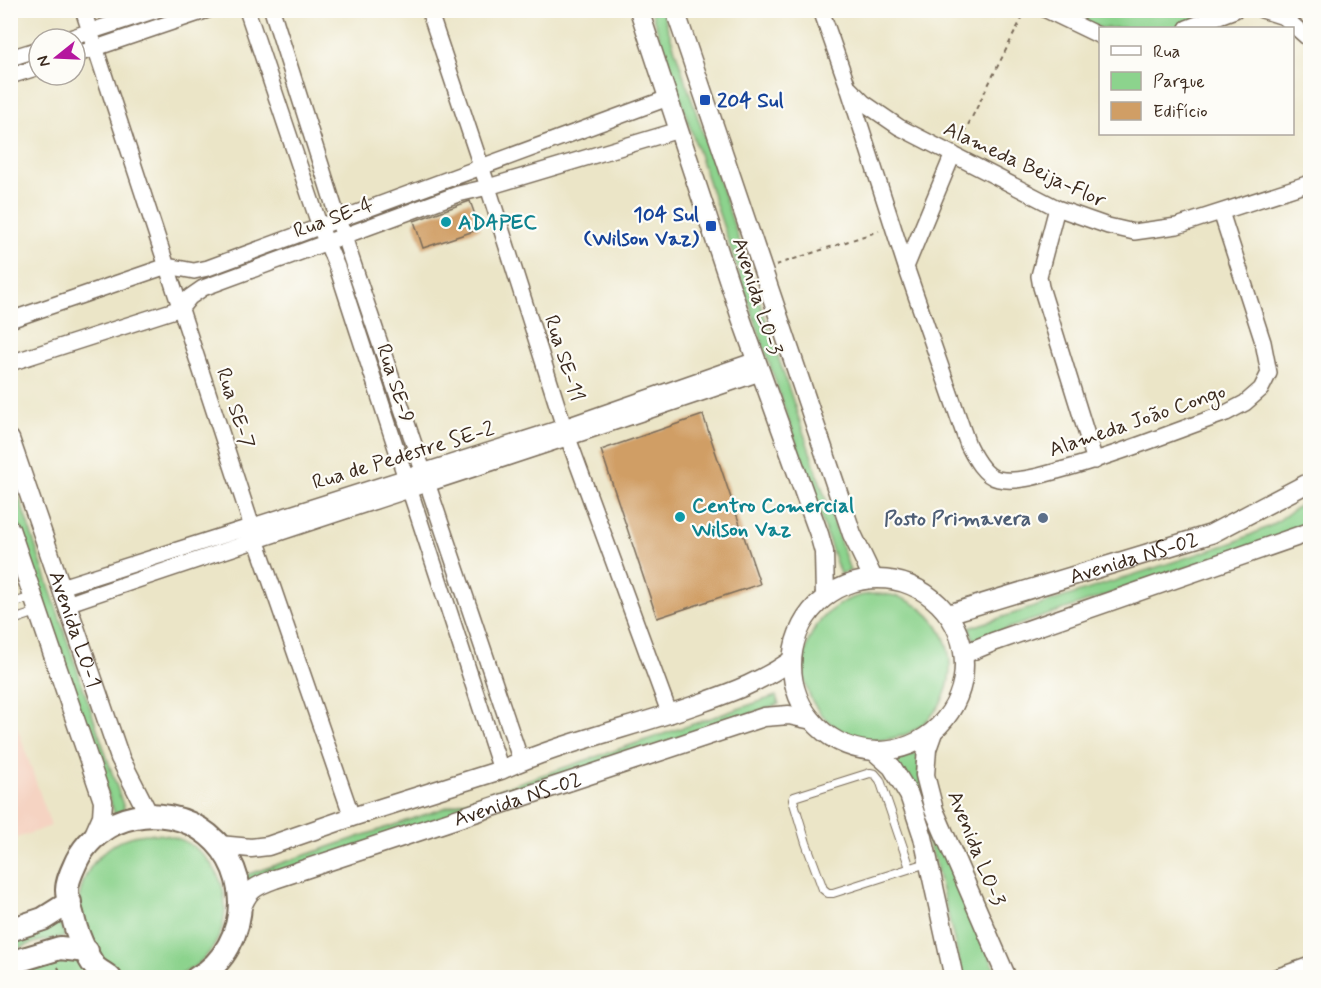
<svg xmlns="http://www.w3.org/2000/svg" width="1321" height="988" font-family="Mynerve,sans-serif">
<rect width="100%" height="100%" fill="#fdfcf7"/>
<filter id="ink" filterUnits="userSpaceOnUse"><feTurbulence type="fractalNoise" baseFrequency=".0167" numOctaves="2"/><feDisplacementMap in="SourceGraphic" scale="12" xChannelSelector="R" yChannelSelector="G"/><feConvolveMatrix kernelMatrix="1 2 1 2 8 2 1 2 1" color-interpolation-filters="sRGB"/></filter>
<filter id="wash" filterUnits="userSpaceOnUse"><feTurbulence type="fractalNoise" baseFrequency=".008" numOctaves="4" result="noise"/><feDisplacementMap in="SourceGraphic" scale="24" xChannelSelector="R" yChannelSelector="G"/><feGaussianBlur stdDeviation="1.35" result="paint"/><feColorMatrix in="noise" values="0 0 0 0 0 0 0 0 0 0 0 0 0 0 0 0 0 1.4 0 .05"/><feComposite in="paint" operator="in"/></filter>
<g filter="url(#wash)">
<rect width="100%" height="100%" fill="#ebe5c7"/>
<!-- built -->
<path fill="#f5d3c2" d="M10 706 51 826 11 840H10Z"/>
<!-- green -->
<path fill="#8cd38d" stroke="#647e56" stroke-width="1.5" d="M651 11H662L850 571 840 574Z
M1046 11H1235L1187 28H1100Z
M10 471 127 817 117 821 11 503Z
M1310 498V526L974 640 969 628 1235 542 1272 525Z
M804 667a73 73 0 1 1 146 0a73 73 0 1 1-146 0Z
M776 696 779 704 246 884 243 876Z
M917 753 922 789 998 977H963L935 861 895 760Z
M79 907a73 73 0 1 1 146 0a73 73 0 1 1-146 0Z
M60 921 65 937 36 942 11 951 10 941 42 930Z
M57 957 76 958 99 977H11L10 973Z"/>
<g id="blocks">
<!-- building -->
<path fill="#d09e65" d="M470 201 480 229 423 248 414 221Z
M703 415 760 584 657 618 601 450Z"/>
</g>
</g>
<g filter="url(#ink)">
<use href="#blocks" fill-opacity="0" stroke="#796b59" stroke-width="1.5"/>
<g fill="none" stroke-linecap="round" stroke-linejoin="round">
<defs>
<path id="service" d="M10 604 32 597
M10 621 37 612
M910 868 880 780 875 774 870 773 794 797 793 800 806 843 823 889 828 893H833L927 863"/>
<path id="minor" d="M83 10 256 539 352 817
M247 10 320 227 337 267 501 770
M272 10 338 219 521 761
M429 10 488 187 564 427 670 715
M821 10 848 87 864 103 899 127 1028 193 1057 208 1108 226 1134 232 1177 226 1310 183
M1046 10 1100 36
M1262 10 1284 17 1310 40
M1187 28 1235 10
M67 39 156 10
M75 55 208 10
M10 58 39 49
M10 76 39 67
M848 87 906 267 968 445C974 457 984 476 998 479 1016 483 1039 476 1057 471 1114 456 1170 433 1226 413L1245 403 1261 389 1269 373 1263 342 1221 212
M1057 208 1039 276 1041 287 1095 461
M906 267 953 154
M10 320 167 266 194 271 208 268 668 98
M10 363 181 308 190 297 203 288 458 194 488 187 679 130
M61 587 564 427 756 360
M67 604C297 525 530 452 760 373
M1273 978 1310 965"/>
<g id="tertiary">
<path d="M639 10 741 318 819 534 824 552 825 597"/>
<path d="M675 10 852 534 873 578"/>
<path id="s1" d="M10 439 120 758 149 815"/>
<path d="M10 529 103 801 102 816 92 839"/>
<circle cx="878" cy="665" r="86"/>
<path id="s2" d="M948 614 1211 534 1310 482"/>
<path d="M964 654 993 642 1310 532"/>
<path d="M933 732 927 749 925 775 934 810 1007 978"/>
<path d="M875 752 892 767 909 795 923 837 954 978"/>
<path d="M219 845 251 848 268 846 352 817 501 770C565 741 635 727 701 703 735 691 762 681 792 660"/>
<path id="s3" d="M240 912C248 890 253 887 275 879L764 717 789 715 812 720"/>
</g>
<path id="primary" d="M10 930 43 919 70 902
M10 963 60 948 87 951
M110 978C106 974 99 971 95 967 86 955 76 932 73 917 71 909 67 899 67 890 67 880 73 869 77 860 85 844 100 830 116 823 175 798 239 837 240 902 240 931 225 963 197 978"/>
</defs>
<!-- service casing -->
<use href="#service" stroke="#796b59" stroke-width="10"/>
<!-- minor casing -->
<use href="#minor" stroke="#796b59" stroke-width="18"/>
<!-- tertiary casing -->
<use href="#tertiary" stroke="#796b59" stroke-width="21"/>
<!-- primary casing -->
<use href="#primary" stroke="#796b59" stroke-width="26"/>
<!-- path -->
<path stroke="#796b59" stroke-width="2" stroke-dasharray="4.5 4.5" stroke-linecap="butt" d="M960 141 1026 10
M776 265 879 231
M58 967 63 978"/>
<!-- service -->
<use href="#service" stroke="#fff" stroke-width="8"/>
<!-- minor -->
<use href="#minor" stroke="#fff" stroke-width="15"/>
<!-- tertiary -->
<use href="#tertiary" stroke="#fff" stroke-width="18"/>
<!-- primary -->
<use href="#primary" stroke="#fff" stroke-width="22"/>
</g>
</g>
<!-- markers -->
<g fill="#1a4fb4" stroke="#fdfcf7" stroke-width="2">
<rect x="699" y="94" width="12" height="12" rx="3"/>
<rect x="705" y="220" width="12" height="12" rx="3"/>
</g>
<g fill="#0f9aa8" stroke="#fdfcf7" stroke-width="2">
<circle cx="446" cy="222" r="6"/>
<circle cx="680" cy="517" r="6"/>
</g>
<circle fill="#5c6f8a" stroke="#fdfcf7" stroke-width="2" cx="1043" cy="518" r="6"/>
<g text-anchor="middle" stroke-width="4.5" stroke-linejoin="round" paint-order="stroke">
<!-- transit labels -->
<g font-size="21" font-weight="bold" fill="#164399" stroke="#fdfcf7" text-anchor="start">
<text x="717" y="107">204 Sul</text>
<text x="699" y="221" text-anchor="end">104 Sul<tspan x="699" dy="24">(Wilson Vaz)</tspan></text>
</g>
<!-- street labels -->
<g font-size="21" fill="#3b2a1e" stroke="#fdfcf7">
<text transform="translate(1025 164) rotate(25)" y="7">Alameda Beija-Flor</text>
<text transform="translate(333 217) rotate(-20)" y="7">Rua SE-4</text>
<text transform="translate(758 296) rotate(72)" y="7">Avenida LO-3</text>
<text transform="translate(565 358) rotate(72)" y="7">Rua SE-11</text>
<text transform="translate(396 383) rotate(72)" y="7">Rua SE-9</text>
<text transform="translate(236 408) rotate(72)" y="7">Rua SE-7</text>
<text transform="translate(1137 420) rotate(-19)" y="7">Alameda João Congo</text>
<text transform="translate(403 455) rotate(-17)" y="7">Rua de Pedestre SE-2</text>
<text dy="7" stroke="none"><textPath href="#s2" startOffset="194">Avenida NS-02</textPath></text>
<text dy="7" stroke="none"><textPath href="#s1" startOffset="201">Avenida LO-1</textPath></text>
<text dy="7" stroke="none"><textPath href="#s3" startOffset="306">Avenida NS-02</textPath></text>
<text transform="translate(977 848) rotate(68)" y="7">Avenida LO-3</text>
</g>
<!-- culture labels -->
<g font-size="21" font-weight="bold" fill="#0d838f" stroke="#fdfcf7" text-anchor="start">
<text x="458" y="229">ADAPEC</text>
<text x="692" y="512">Centro Comercial<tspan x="692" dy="24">Wilson Vaz</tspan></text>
</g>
<!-- service labels -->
<g font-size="21" font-weight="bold" fill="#4e5e75" stroke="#fdfcf7" text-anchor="end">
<text x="1031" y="525">Posto Primavera</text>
</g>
</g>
<!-- margin -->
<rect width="1321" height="988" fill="none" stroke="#fdfcf7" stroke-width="36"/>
<!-- legend -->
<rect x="1099" y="27" width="195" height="108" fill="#fdfcf7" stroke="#afa8a0" stroke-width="1.5"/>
<rect x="1111" y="46" width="30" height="9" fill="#ffffff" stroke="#afa8a0" stroke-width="1.5"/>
<text x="1153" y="57" font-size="18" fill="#3b2a1e">Rua</text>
<rect x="1111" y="72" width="30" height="18" fill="#8cd38d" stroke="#afa8a0" stroke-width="1.5"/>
<text x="1153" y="87" font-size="18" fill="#3b2a1e">Parque</text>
<rect x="1111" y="102" width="30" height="18" fill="#d09e65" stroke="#afa8a0" stroke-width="1.5"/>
<text x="1153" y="117" font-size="18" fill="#3b2a1e">Edifício</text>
<!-- north arrow -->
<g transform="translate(57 57) rotate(252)"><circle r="28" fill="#fdfcf7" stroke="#afa8a0" stroke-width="1.5"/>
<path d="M0-4.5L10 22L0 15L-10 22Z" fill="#b5179e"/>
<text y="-9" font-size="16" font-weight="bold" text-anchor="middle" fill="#3b2a1e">N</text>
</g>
</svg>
